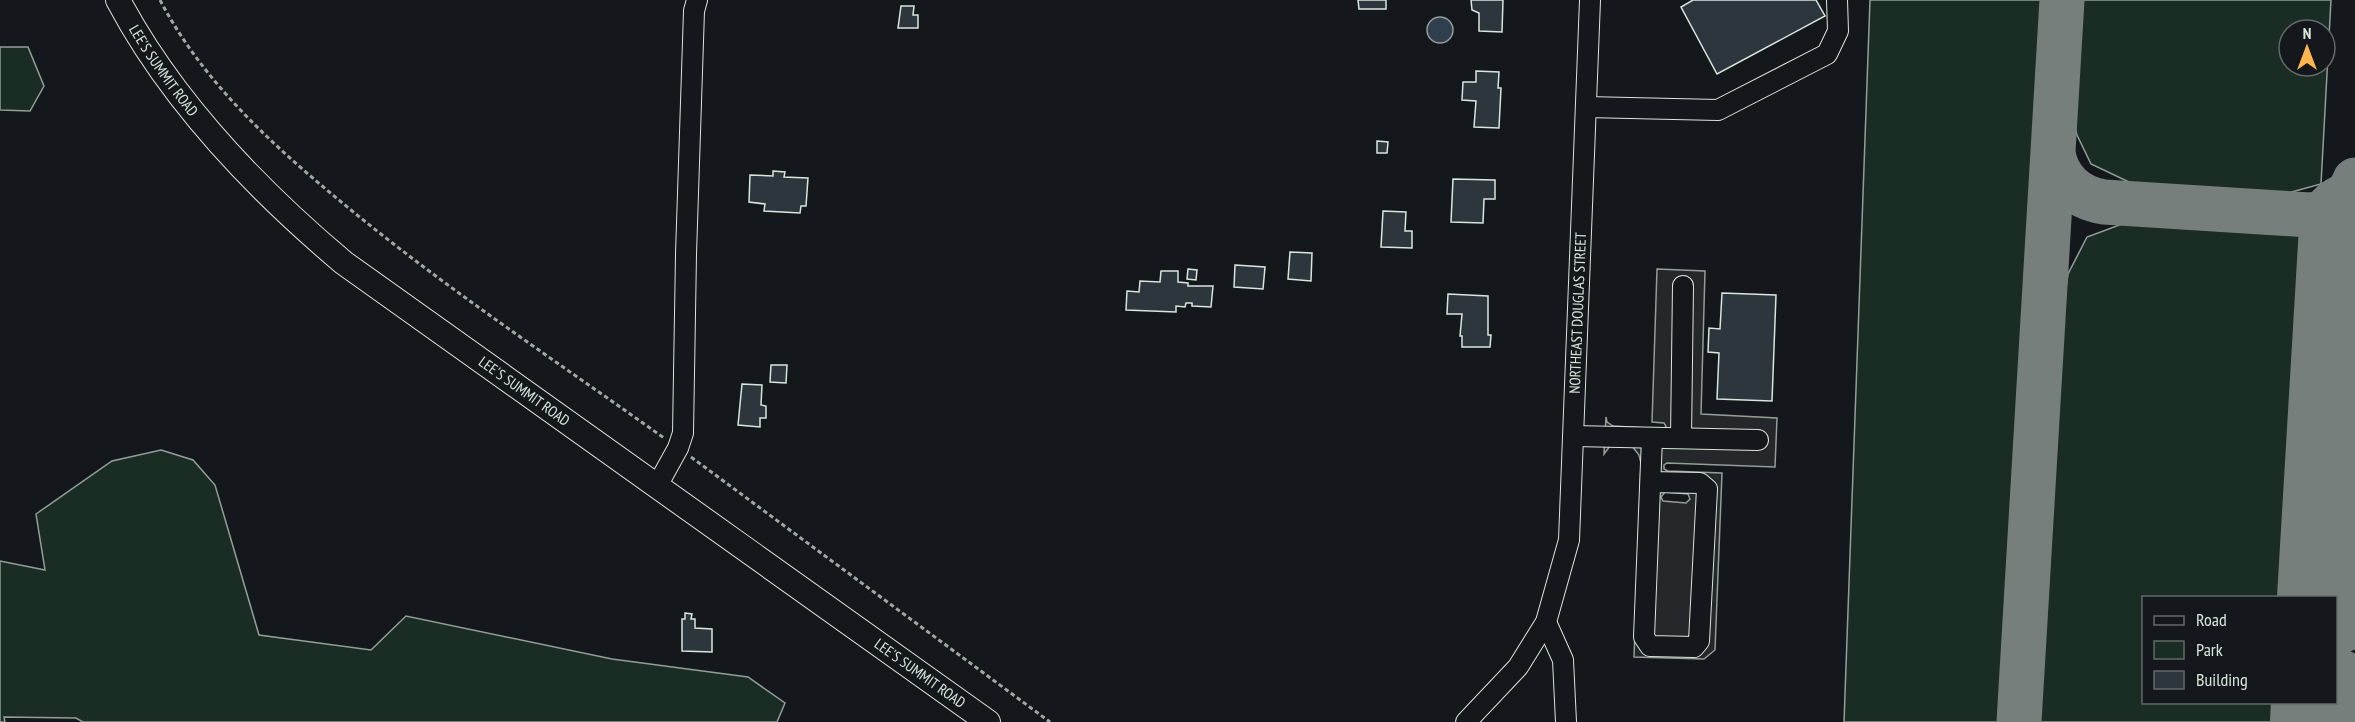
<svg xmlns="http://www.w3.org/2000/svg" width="2355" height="722" font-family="'PT Sans Narrow',sans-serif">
<rect width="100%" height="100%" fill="#14181c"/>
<!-- green -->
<path fill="#1a2d24" stroke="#939e99" stroke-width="1.5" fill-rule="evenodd" d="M1870 0H2049L2007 722H1844Z
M2074 0H2331L2321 184 2288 193 2214 194 2131 183 2091 164 2077 135 2072 116 2071 48ZM2289 30H2325V66H2289Z
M0 47H28L44 86 30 111 0 110Z
M2200 221 2288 229 2313 244 2293 597 2144 598V702L2287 703 2286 722H2034L2057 353 2068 274 2087 237 2122 224Z
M161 450 193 460 215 485 259 635 371 650 406 616 612 659 748 677 785 703 777 722H83L76 718 4 717 5 722H0V561L45 570 36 514 112 461Z"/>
<!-- parking -->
<path fill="#24282b" stroke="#939e99" stroke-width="1.5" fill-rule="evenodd" d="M1657 269 1705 271 1701 414 1777 418 1775 467 1667 463 1664 465V469L1668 471 1722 473 1715 650 1704 659 1634 657 1641 463 1639 455 1632 446H1610L1604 454 1606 417 1607 422 1613 426 1664 429 1666 426 1664 423 1652 422ZM1665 492 1688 494 1690 499 1686 503 1663 501 1661 497Z"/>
<!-- water -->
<path fill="#2f3f4d" stroke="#939e99" stroke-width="1.5" d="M1427 30a13 13 0 1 1 26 0a13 13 0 1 1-26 0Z"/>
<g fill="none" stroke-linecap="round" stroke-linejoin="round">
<!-- taxiway -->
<path stroke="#767f7c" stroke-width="45" d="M2053 152C2056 179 2077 198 2104 202L2310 215C2332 212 2347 200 2355 180
M2310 215C2341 220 2351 245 2352 273
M2019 722 2062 0"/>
<!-- runway -->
<path stroke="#767f7c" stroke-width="112" d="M2333 598 2355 228
M2326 722 2327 702"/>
</g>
<!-- building -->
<path fill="#2c363c" stroke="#d8e6dc" stroke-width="1.5" d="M1358 0H1386V9H1359Z
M1471 0H1503L1502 32 1479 31V13L1472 10Z
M1693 0H1816L1825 16 1717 74 1681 7Z
M901 6H914L913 15H918V28H898Z
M1476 71 1499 72 1498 88H1501L1499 128 1474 127 1476 101 1462 100 1463 82H1476Z
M1377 141 1388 142 1387 153H1377Z
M773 171 785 172 784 177 808 178 806 206H801L800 213 764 211 765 204 749 202 750 175 773 176Z
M1453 179 1495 180V199H1484L1483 223 1451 222Z
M1383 211 1406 212 1405 231H1412V248L1381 247Z
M1290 252 1312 253 1311 281 1288 279Z
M1235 265 1265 267 1263 289 1234 287Z
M1188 269 1197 270 1196 280 1187 279Z
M1161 271H1178V282L1188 283V286H1213L1211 307 1192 306V303H1186L1185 307 1176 306V312L1126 310 1127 291 1139 292 1140 281 1160 282Z
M1722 293 1776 295 1772 401 1717 399 1719 353 1708 352 1709 328 1720 329Z
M1448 294 1488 296V335H1491L1490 347H1462V336H1460L1462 314H1447Z
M771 365H787L786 383 770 382Z
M742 384 762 385 761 405 766 406V418H760V427L738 425Z
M685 613 692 614 691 619H695V628L712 629V652L682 651V619H685Z"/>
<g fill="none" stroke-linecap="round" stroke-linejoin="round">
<defs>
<g id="minor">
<path d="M1586 107 1718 110 1827 54 1838 31 1837 0"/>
<path d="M1574 436 1758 440"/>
<path d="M1681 437 1683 286"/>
<path d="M1651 482 1700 483 1707 489 1699 641 1694 647 1650 646 1644 637 1652 438"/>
<path d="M657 486 678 448 683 433 686 254 694 11 697 0"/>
<path d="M1546 622 1563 660 1566 722"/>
<path id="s1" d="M1466 722 1518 667 1546 622 1569 540 1590 0"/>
</g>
<g id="major">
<path id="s2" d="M118 0C172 102 256 189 344 263L988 722"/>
</g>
</defs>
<!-- minor casing -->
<use href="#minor" stroke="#d8e6dc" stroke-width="22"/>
<!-- major casing -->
<use href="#major" stroke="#d8e6dc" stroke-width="26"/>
<!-- path -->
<path stroke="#9da8a2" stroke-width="3" stroke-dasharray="4.5 3" stroke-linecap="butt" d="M160 0C205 86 278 150 351 210 451 292 559 363 664 438
M691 457 1050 722"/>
<!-- minor -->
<use href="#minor" stroke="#14181c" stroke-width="20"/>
<!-- major -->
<use href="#major" stroke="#14181c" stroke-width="24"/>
</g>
<g text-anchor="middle" stroke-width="4.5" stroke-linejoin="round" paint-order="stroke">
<!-- street labels -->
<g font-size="15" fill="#d8e6dc" stroke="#14181c">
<text dy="5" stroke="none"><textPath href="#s2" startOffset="84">LEE'S SUMMIT ROAD</textPath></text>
<text dy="5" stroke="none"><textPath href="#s1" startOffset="441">NORTHEAST DOUGLAS STREET</textPath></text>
<text dy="5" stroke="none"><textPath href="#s2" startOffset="570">LEE'S SUMMIT ROAD</textPath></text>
<text dy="5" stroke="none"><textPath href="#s2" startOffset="1056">LEE'S SUMMIT ROAD</textPath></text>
</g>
</g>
<!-- legend -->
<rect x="2142" y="596" width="195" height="108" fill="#14181c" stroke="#626a69" stroke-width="1.5"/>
<rect x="2154" y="616" width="30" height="9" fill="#14181c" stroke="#626a69" stroke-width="1.5"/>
<text x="2196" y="626" font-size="18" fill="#d8e6dc">Road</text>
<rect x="2154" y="641" width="30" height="18" fill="#1a2d24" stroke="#626a69" stroke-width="1.5"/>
<text x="2196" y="656" font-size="18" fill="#d8e6dc">Park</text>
<rect x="2154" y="671" width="30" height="18" fill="#2c363c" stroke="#626a69" stroke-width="1.5"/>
<text x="2196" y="686" font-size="18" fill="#d8e6dc">Building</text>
<!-- north arrow -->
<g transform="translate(2307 48)"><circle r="28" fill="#14181c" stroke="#626a69" stroke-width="1.5"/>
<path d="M0-4.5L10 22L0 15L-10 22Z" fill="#ffb74d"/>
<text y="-9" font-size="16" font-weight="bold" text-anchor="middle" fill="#d8e6dc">N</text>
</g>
</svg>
